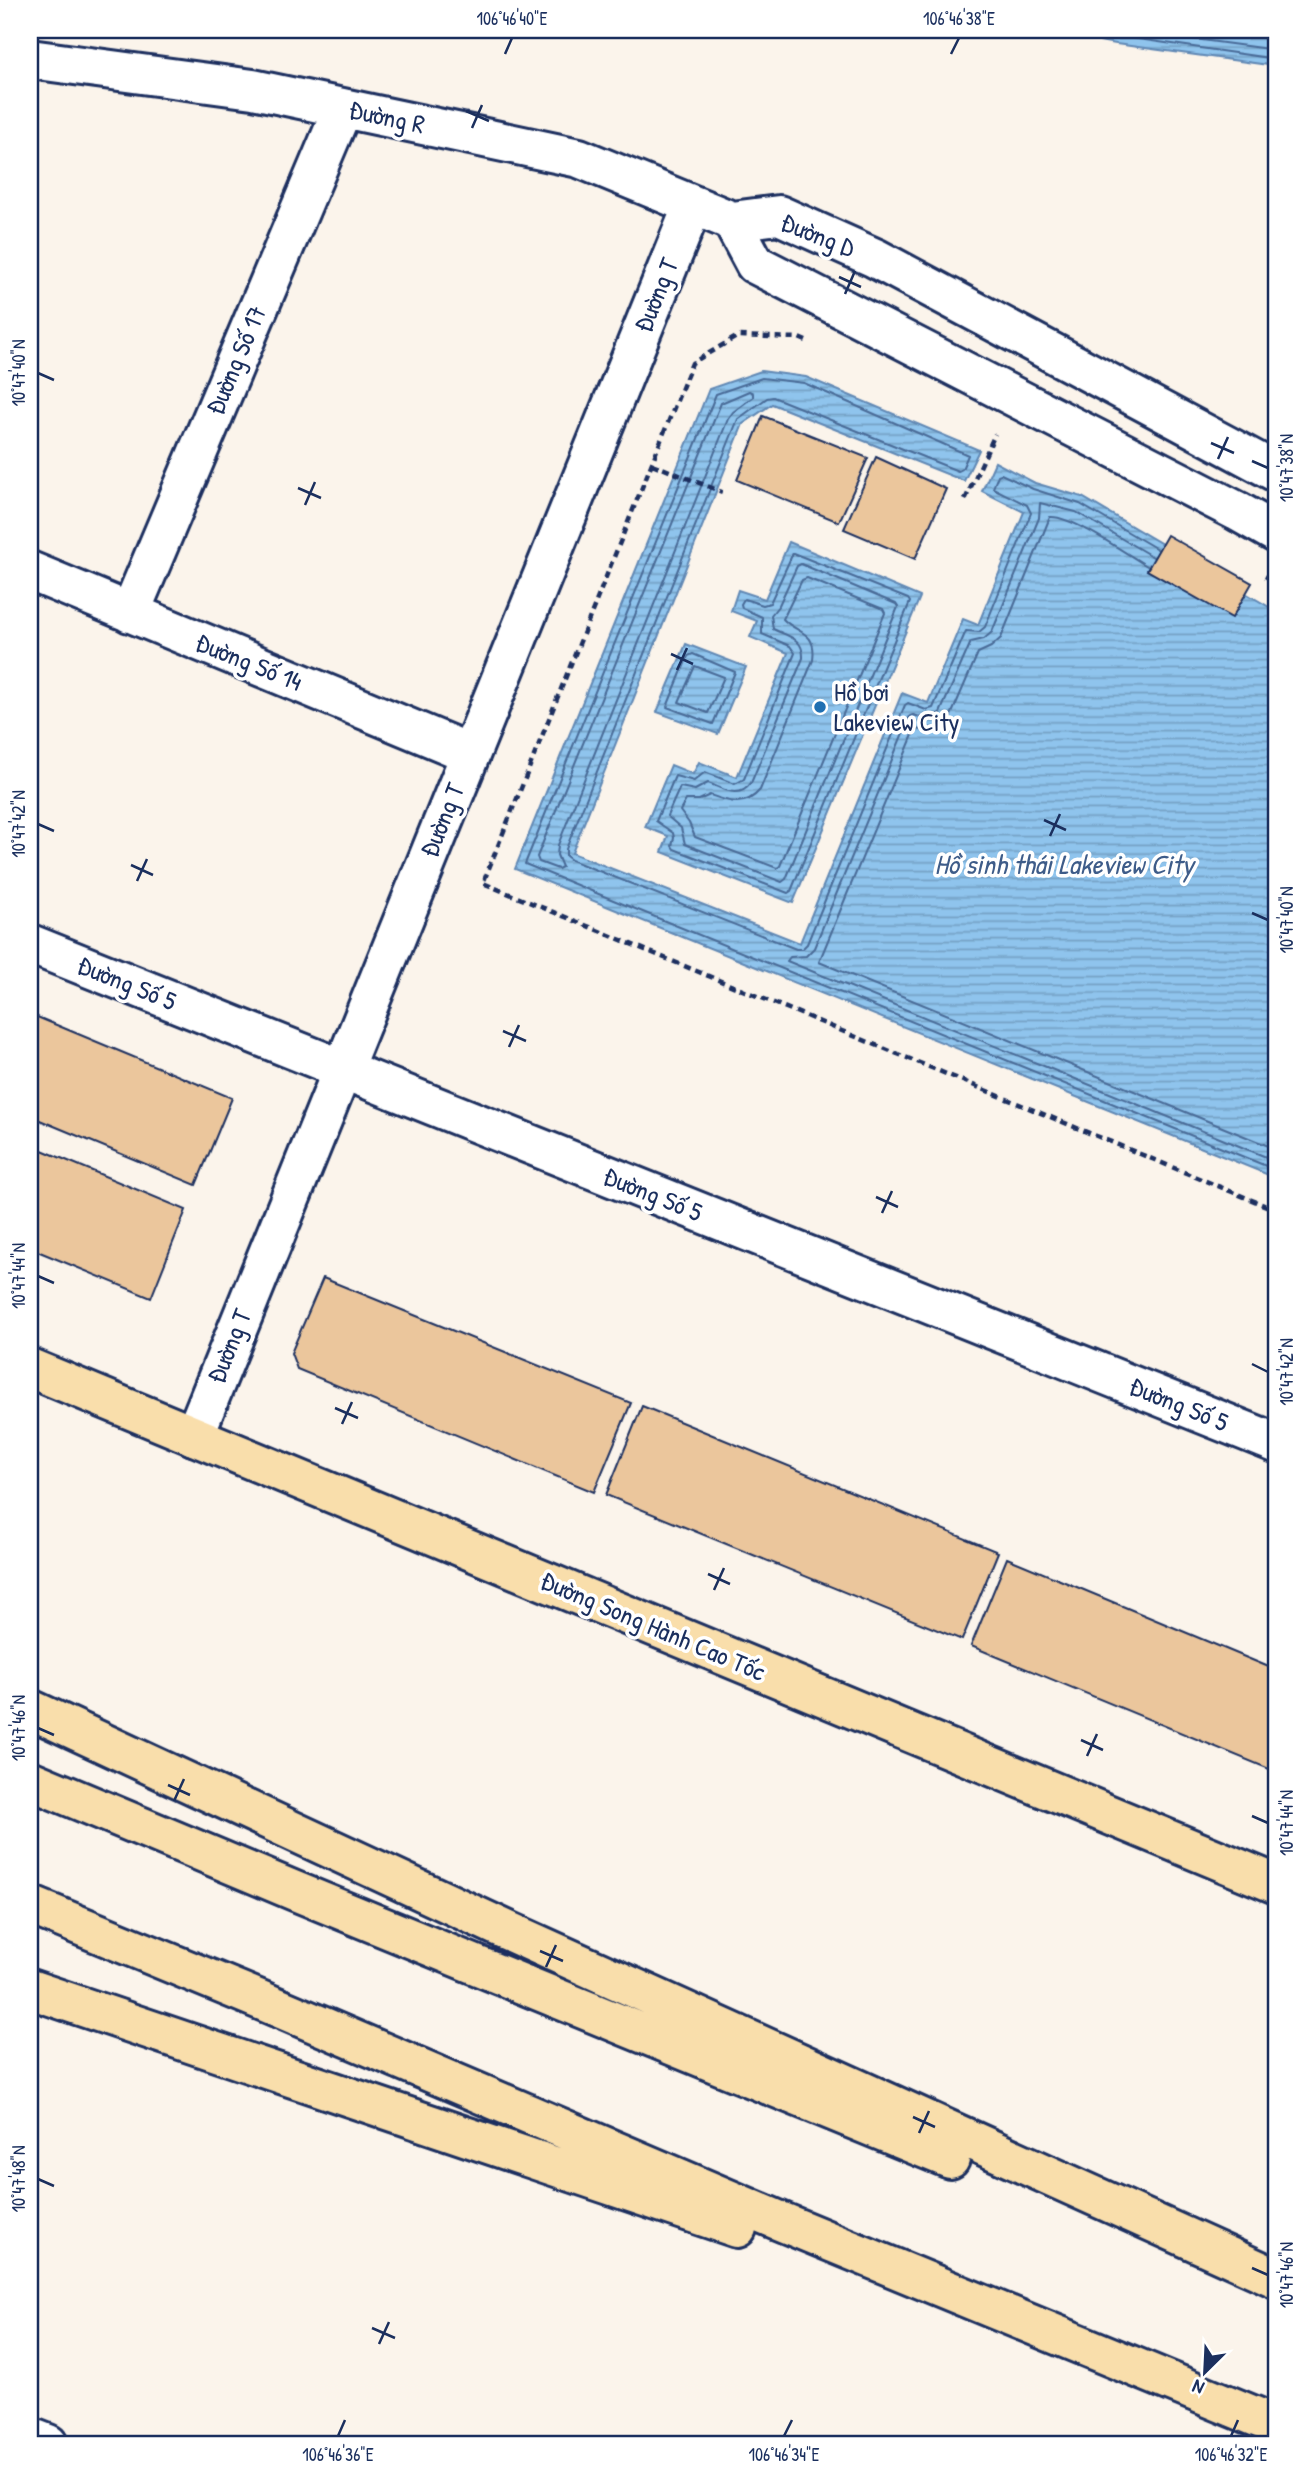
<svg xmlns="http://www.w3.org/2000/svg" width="1306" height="2474" font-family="'Patrick Hand',sans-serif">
<defs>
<pattern id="water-rules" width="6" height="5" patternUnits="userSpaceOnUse" patternTransform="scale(1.75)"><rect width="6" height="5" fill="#8fc4ed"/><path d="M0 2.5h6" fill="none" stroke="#74a0c3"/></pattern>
</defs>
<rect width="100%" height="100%" fill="#fbf4eb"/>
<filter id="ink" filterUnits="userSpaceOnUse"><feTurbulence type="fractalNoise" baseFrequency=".0143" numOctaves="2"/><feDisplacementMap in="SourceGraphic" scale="14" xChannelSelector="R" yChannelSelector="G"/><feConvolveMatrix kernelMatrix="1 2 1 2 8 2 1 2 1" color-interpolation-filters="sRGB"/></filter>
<g filter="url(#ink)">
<!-- water -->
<path fill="url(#water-rules)" stroke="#6188b4" stroke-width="2" d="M1037 30H1276V66L1116 44Z
M761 371 806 377 979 450 964 481 772 404 743 424 572 853 800 943 902 693 928 703 963 619 978 625 1024 512 982 491 995 462 1035 483 1082 497 1276 611V1178L515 869 709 389Z
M789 542 920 597 793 903 662 852 668 836 645 827 671 765 693 774 699 762 737 777 788 653 750 637 757 621 731 611 738 590 765 599Z
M686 644 746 667 718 734 657 712Z"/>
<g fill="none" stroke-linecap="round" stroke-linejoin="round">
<!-- shore -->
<path stroke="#496b97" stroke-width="2" d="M1076 30 1276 59
M1127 30 1276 50
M1205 30 1276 39
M749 391 753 393V397L733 412 728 419 558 845 557 855 562 867 558 869 539 862 537 857 721 403Z
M1157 549 1080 504 1033 489 1001 474 998 475 993 488 1027 505 1031 513 985 627 979 632 966 631 933 708 926 710 908 703 905 705 807 944 802 949H796L571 860 566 856V849L738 419 767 398 773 397 958 471 962 469 968 455 804 383 762 378 716 394 525 864 1276 1170
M793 553 908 599 910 602 791 891 788 893 674 849 672 846 674 838 673 833 656 821 675 776 694 781 705 772 735 784 744 779 795 653 790 646 762 634V617L742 608 741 604 744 599 763 605 770 603Z
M1153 557 1076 512 1040 503 1039 518 992 632 984 639 971 642 940 713 928 719 913 715 910 716 814 948 806 956 790 957 787 961 1276 1161
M801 564 896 604 898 607 786 879 782 882 685 844 681 828 667 816 680 787 695 790 708 783C724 789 739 800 751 783L803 658C804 638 787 636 773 629L771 615 779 605 797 566Z
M1147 566C1127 554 1071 515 1050 517L1001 638 991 647 978 653 950 718 937 727 915 730 819 962 1276 1149
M807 578 883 609 885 613 780 866 777 868 695 837 689 823 680 811 686 800H699L710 795C729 802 745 808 760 790L813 660C817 630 797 634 783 619L802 580Z
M693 654 735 672 713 724 667 707 688 656Z
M695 666 724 677 708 713 679 702Z"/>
</g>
<!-- building -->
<path fill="#ebc69c" stroke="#1b2f5e" stroke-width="2" d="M763 416 868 458 839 522 737 480Z
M876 457 946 489 915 559 844 529Z
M1167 535 1252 583 1232 618 1147 570Z
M30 1014 232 1098 196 1185 30 1116Z
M30 1145 186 1210 151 1298 30 1248Z
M323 1278 631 1403 594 1492 297 1369 291 1353Z
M642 1406 998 1552 962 1640 606 1495Z
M1007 1558 1276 1670V1766L1274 1771 971 1646Z"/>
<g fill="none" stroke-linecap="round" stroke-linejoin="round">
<defs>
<path id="minor" d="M30 59 253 89 579 158 732 221 779 215 875 258 1276 472
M732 221 755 264 1237 511 1276 533
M30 571 469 753
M130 613 343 108
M30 944 1276 1443
M194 1436 693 205
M30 2437 48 2444"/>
<path id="major" d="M30 1368 1276 1884"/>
<path id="highway" d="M30 1709 506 1930 1276 2278
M30 1780 295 1891 950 2159
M30 1905 265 2002 780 2221 1276 2425
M30 1989 737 2228"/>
</defs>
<!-- minor casing -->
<use href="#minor" stroke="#1b2f5e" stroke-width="44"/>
<!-- major casing -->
<use href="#major" stroke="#1b2f5e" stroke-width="44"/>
<!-- highway casing -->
<use href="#highway" stroke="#1b2f5e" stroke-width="44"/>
<!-- path -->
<path stroke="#1b2f5e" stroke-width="4.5" stroke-dasharray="7 5" stroke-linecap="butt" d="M806 341 799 338 738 336 692 363 483 883 1276 1210
M652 464 722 492
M965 500 995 434
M1265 576 1276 582"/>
<!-- minor -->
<use href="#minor" stroke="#fff" stroke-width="38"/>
<!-- major -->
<use href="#major" stroke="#f9deab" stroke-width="38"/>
<!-- highway -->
<use href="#highway" stroke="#f9deab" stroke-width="38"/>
</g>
</g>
<!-- ticks -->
<path fill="none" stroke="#1b2f5e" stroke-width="2.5" d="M505 54 512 38M951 54 959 38M466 111 489 121M472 128 482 105M839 277 861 287M845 294 855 271M38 373 54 380M1211 443 1234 453M1218 459 1228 437M1252 461 1268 468M298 488 321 498M305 505 315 482M671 654 693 664M677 670 687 648M1044 820 1066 830M38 824 54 831M1050 836 1060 814M131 865 153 875M137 881 147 859M1252 913 1268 920M503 1031 526 1041M509 1047 519 1025M876 1197 898 1207M882 1213 892 1191M38 1276 54 1283M1252 1364 1268 1372M335 1408 358 1418M342 1424 352 1402M708 1574 730 1584M714 1590 724 1568M38 1728 54 1735M1081 1740 1103 1750M1087 1756 1097 1734M168 1785 190 1795M174 1801 184 1779M1252 1816 1268 1823M540 1951 563 1961M546 1967 556 1945M913 2117 935 2127M919 2133 929 2111M38 2179 54 2186M1252 2268 1268 2275M372 2328 395 2338M379 2344 389 2322M338 2436 345 2420M784 2436 792 2420M1231 2436 1238 2420"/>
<!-- markers -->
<circle fill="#1f6fb2" stroke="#fff" stroke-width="2.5" cx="820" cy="707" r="7"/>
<g text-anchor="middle" stroke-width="7" stroke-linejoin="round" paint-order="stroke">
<!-- street labels -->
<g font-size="26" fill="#1b2f5e" stroke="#fff">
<text transform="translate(387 117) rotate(12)" y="9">Đường R</text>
<text transform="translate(818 235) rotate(22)" y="9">Đường D</text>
<text transform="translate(656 295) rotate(-68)" y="9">Đường T</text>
<text transform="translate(236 360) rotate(-67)" y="9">Đường Số 17</text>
<text transform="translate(249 662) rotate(22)" y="9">Đường Số 14</text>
<text transform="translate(442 820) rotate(-68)" y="9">Đường T</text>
<text transform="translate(127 983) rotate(22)" y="9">Đường Số 5</text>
<text transform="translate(653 1194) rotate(22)" y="9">Đường Số 5</text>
<text transform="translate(229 1346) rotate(-68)" y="9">Đường T</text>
<text transform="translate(1179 1404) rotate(22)" y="9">Đường Số 5</text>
<text transform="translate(653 1626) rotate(23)" y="9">Đường Song Hành Cao Tốc</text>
</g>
<!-- poi labels -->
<g font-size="26" fill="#1b2f5e" stroke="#fff" text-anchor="start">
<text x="834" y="701">Hồ bơi<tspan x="834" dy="30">Lakeview City</tspan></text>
</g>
<!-- water labels -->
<g font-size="28" font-style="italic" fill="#3e5c89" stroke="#fff">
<text x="1064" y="874">Hồ sinh thái Lakeview City</text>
</g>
</g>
<!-- margin -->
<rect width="1306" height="2474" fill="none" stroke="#fff" stroke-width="77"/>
<!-- north arrow -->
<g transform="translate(1205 2372) rotate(204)" stroke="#ffffff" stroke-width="5" paint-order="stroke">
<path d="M0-5L12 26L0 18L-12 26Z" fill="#1b2f5e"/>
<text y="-10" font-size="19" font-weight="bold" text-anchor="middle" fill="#1b2f5e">N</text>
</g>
<rect x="38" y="38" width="1230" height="2398" fill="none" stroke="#1b2f5e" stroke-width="2.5"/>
<g font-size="18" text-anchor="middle" fill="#1b2f5e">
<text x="512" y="25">106°46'40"E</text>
<text x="959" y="25">106°46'38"E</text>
<text transform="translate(19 373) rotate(-90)" y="6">10°47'40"N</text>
<text transform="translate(1287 468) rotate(-90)" y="6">10°47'38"N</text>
<text transform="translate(19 824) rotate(-90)" y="6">10°47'42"N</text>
<text transform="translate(1287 920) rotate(-90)" y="6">10°47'40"N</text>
<text transform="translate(19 1276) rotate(-90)" y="6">10°47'44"N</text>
<text transform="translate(1287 1372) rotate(-90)" y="6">10°47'42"N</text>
<text transform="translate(19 1728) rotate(-90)" y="6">10°47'46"N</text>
<text transform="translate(1287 1823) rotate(-90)" y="6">10°47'44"N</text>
<text transform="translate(19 2179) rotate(-90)" y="6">10°47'48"N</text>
<text transform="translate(1287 2275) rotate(-90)" y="6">10°47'46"N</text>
<text x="338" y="2461">106°46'36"E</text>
<text x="784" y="2461">106°46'34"E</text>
<text x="1231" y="2461">106°46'32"E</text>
</g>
</svg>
